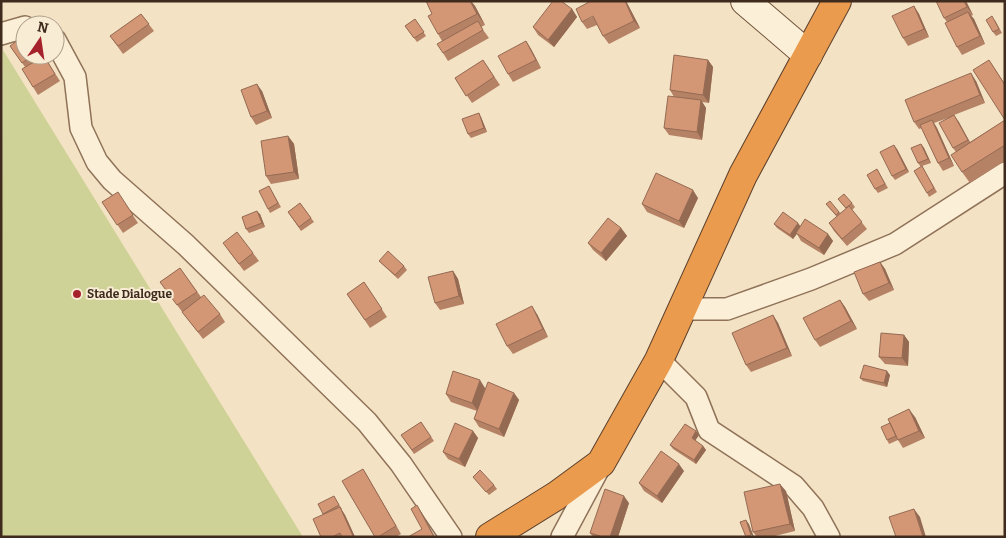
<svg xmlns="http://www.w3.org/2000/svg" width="1006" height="538" font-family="Bitter,serif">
<rect width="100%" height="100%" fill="#f3e2c4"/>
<!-- green -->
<path fill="#cfd296" d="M3 50 303 537H1Z"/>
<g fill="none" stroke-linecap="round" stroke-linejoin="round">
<defs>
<path id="street" d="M1 34 25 27
M55 40 75 77 81 128 97 162 112 180 186 245 367 422 401 464 451 537
M682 309H727L811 279 895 244 1005 173
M659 360 696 397 709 430 794 486 813 508 829 537
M562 537 600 466"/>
<path id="secondary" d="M745 1 808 55"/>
<path id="highway" d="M490 537 556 496 601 463 659 360 743 175 837 1"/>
</defs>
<!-- street casing -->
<use href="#street" stroke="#8f7258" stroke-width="24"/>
<!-- secondary casing -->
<use href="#secondary" stroke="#71533b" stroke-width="30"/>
<!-- highway casing -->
<use href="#highway" stroke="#5d402c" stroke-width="30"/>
<!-- street -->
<use href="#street" stroke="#fcefd8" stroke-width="21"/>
<!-- secondary -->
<use href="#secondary" stroke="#fcefd8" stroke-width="28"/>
<!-- highway -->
<use href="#highway" stroke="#ea9b4d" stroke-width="28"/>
</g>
<!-- wall -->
<path fill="#b68265" d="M426 1H471L475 6 485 25 481 27 489 38 448 61 443 53 442 41 438 34 432 14Z
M626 1 640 28 609 44 603 36 597 25 587 29 582 22Z
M966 1 973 15 971 16 974 19 985 44 962 55 957 47 947 22 944 18Z
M914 6 919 14 929 37 908 46 903 38Z
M572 9 577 17 554 47 538 35 533 27Z
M141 14 154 31 123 54 110 36Z
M415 19 426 36 417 42 405 26Z
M995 20 1002 33 996 36 993 32Z
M526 41 531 49 541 68 513 82 508 74Z
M10 46 25 55H44L46 57 45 58 60 81 38 95 33 87 25 67Z
M483 60 500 85 472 103 455 78Z
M708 60 713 67 709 103 702 102 706 108 702 140 669 135 664 128 674 97 670 90Z
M989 60 1005 84V161L970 183 962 172 956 152 953 148 948 118 934 123 937 128 954 166 943 171 938 163 922 128 919 129 914 122 976 81 985 103 954 115 970 142 1005 120Z
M262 91 272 118 256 125 251 117Z
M481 117 487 132 471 138 468 134Z
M288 136 294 144 299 179 271 184 266 176Z
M921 144 924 148 931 163 922 166 937 192 929 197 927 193 921 167 918 163Z
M897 149 909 172 895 180 892 176Z
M877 169 888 188 878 193 875 189Z
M269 186 281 207 270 213 268 209Z
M698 198 684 228 647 212 642 204Z
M838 199 852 203 855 207 852 210 867 229 847 246 834 231 829 223 837 217 826 204 839 212 841 213 846 209Z
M123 200 138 223 123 233 102 202Z
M300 203 314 222 301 231 288 212Z
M260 214 265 227 249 233 246 229Z
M774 224 801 226 828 234 833 241 824 255 801 241 797 234 793 239 777 228Z
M621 228 627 236 606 261 593 250 588 243Z
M228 250 253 253 259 261 244 271Z
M379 261 404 266 407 270 398 279 382 264Z
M880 262 885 269 894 290 869 301 863 294Z
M180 268 201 297 220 314 225 322 203 339 183 313 160 282Z
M453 271 458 279 464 304 440 310 435 303Z
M364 282 387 317 370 328 347 294Z
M840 300 845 307 857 329 820 347 815 340Z
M537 314 548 337 513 354 507 346Z
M773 315 778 323 792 356 751 372 746 365Z
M904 335 909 342 908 366 885 364 879 357Z
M890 375 887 387 863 381 860 378Z
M485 388 514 393 519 400 504 437 479 427 474 419 477 411 451 402 446 394Z
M915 417 925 438 903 448 898 440 889 444 887 440Z
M421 422 434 441 414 454 401 435Z
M473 431 478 438 465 467 448 459 443 452Z
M696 431 699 435 695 441 703 446 706 450 696 464 673 449 670 445Z
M363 469 401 534 396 537H375Z
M684 471 662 503 644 491 639 483Z
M473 477 494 485 497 489 489 495Z
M786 491 795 531 771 537H757L753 532Z
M336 500 342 509H341L345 515 355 537H321L324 515 318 504Z
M629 503 618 537H593L590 533Z"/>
<!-- shaded-wall -->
<path fill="#946a53" d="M470 1H471L475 6 485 25 477 14Z
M625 1H626L640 28 634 21Z
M964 1H966L973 15 967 7Z
M914 6 919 14 929 37 924 29Z
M572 9 577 17 554 47 548 40Z
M968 12 974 19 985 44 980 36Z
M526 41 531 49 541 68 536 60Z
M708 60 713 67 709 103 703 95Z
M971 73 976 81 985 103 980 95Z
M257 84 262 91 272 118 267 111Z
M701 100 706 108 702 140 697 132Z
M479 113 481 117 487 132 484 128Z
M954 115 959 122 973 148 968 140Z
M932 120 937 128 954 166 949 158Z
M288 136 294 144 299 179 294 172Z
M921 144 924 148 931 163 928 159Z
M894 145 897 149 909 172 906 169Z
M693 190 698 198 684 228 679 221Z
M257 211 260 214 265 227 262 223Z
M798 223 801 227 793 239 790 235Z
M621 228 627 236 606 261 601 253Z
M828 234 833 241 824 255 819 248Z
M880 262 885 269 894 290 889 283Z
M453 271 458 279 464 304 459 296Z
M840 300 845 307 857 329 851 321Z
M532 306 537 314 548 337 543 329Z
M773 315 778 323 792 356 787 348Z
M904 335 909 342 908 366 902 358Z
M887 371 890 375 887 387 884 383Z
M480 380 485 388 478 411 472 403Z
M514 393 519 400 504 437 499 429Z
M909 409 915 417 925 438 919 431Z
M473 431 478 438 465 467 459 459Z
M696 431 699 435 694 442 692 438Z
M703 446 706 450 696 464 694 460Z
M679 464 684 471 662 503 657 496Z
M363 469 368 477 401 534 396 526Z
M780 484 786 491 795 531 790 524Z
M624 496 629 503 618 537H610Z
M417 505 422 513 435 537H434Z
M340 507 345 515 355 537 353 536Z
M914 509 920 517 926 537H923Z
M746 520 749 524 754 537 751 535Z"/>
<!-- building -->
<path fill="#d49776" stroke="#946a53" d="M426 1H470L477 14 438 34 428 16 432 14Z
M553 1H561L572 9 548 40 533 27Z
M591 1H625L634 21 603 36 593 16 582 22 576 9Z
M936 1H964L967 7 944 18Z
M914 6 924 29 903 38 892 16Z
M968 12 980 36 957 47 945 23Z
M141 14 149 24 118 46 110 36Z
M992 16 999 29 993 32 986 20Z
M415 19 424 32 414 38 405 26Z
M478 21 483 30 443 53 437 44Z
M25 35V55H33L22 63 10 46Z
M526 41 536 60 508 74 498 56Z
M674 55 708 60 703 95 670 90Z
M44 56 55 74 33 87 22 69Z
M483 60 494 77 466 96 455 78Z
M989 60 1005 85V145L962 172 951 155 1005 120 973 70Z
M971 73 980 95 914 122 905 100Z
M257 84 267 111 251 117 241 90Z
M668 96 701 100 697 132 664 128Z
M479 113 484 128 468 134 462 119Z
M954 115 968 140 953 148 939 123Z
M932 120 949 158 938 163 920 125Z
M288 136 294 172 266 176 261 141Z
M921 144 928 159 918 163 911 148Z
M894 145 906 169 892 176 880 152Z
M922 166 934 188 927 193 914 171Z
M877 169 885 184 875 189 867 175Z
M656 173 693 190 679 221 642 204Z
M269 186 278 203 268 209 259 191Z
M118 192 133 215 117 225 102 202Z
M844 194 852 203 846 208 838 199Z
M830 201 839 212 836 215 826 204Z
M300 203 311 218 299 227 288 212Z
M849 206 862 222 842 239 829 223Z
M257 211 262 223 246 229 242 217Z
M783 212 798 223 790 235 774 224Z
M608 218 621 228 601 253 588 243Z
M805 219 828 234 819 248 796 233Z
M237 232 253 253 239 264 223 243Z
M388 251 404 266 395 275 379 261Z
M880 262 889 283 863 294 854 272Z
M180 268 197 292 177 305 160 282Z
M453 271 459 296 435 303 428 277Z
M364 282 382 309 365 320 347 294Z
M204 295 220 314 198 332 182 312Z
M840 300 851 321 815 340 803 318Z
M532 306 543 329 507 346 496 324Z
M773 315 787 348 746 365 732 333Z
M881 333 904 335 902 358 879 357Z
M864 365 887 371 884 383 860 378Z
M453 371 480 380 472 403 446 394Z
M488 382 514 393 499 429 474 419Z
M909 409 919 431 898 440 888 419Z
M421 422 431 437 412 450 401 435Z
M455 423 473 431 459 459 443 452Z
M890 423 896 436 887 440 881 427Z
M685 424 696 431 692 438 703 446 694 460 670 445Z
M661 451 679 464 657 496 639 483Z
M363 469 396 526 378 537H375L342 481Z
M480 470 494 485 486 492 473 477Z
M780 484 790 524 753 532 744 492Z
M605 489 624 496 610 537H603L590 533Z
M334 496 339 505 323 514 318 504Z
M417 505 434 537H408L422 529 411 509Z
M340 507 353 536 351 537H342L340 533 332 537H321L313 519Z
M914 509 923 537H896L889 517Z
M746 520 751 535 746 537 740 522Z"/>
<!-- markers -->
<circle fill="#a5212b" stroke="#f9ecd4" stroke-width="2" cx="77" cy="294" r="5"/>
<g text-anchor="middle" stroke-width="4" stroke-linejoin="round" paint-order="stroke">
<!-- poi labels -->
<g font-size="12" font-weight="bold" fill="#3e2b1d" stroke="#f9ecd4" text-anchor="start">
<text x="87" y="298">Stade Dialogue</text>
</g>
</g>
<!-- border -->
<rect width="1006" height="538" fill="none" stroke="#3e2b1d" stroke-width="5"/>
<!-- north arrow -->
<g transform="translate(40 40) rotate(13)"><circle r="24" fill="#f9ecd4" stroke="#ae9f8b"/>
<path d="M0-4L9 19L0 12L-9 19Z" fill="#a5212b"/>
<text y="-8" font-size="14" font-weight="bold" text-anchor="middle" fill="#3e2b1d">N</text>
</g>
</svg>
